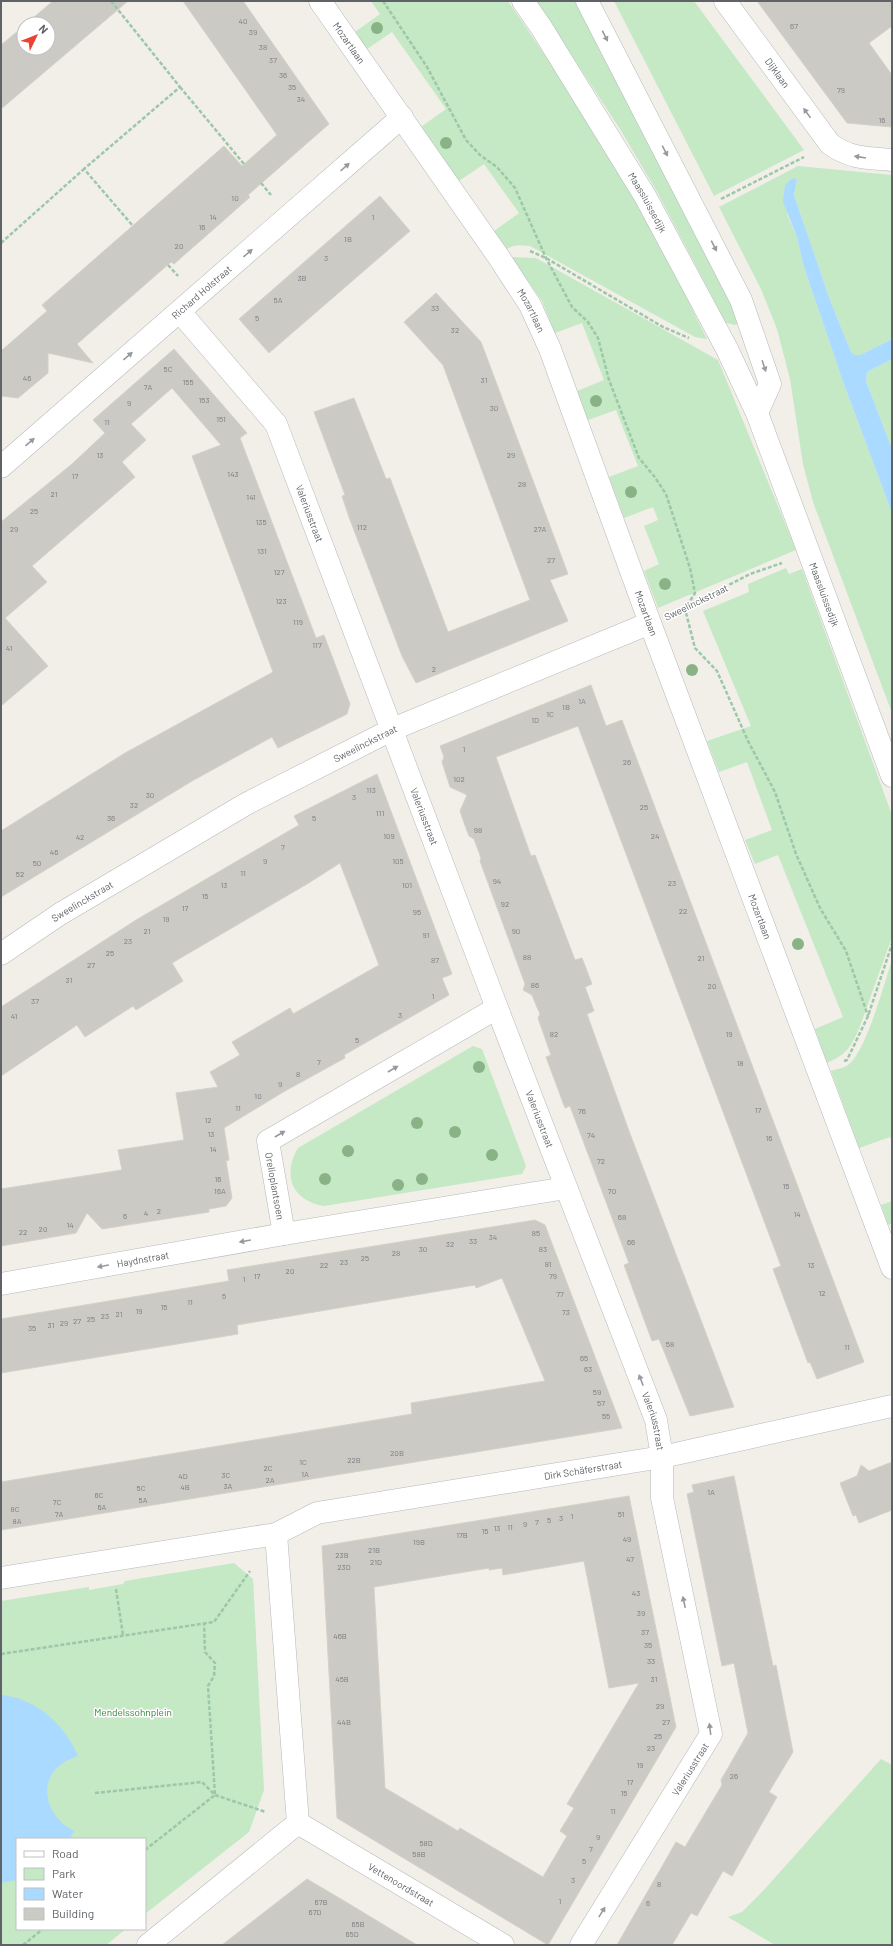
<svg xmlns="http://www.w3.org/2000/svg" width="893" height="1946" font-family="Barlow,sans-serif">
<rect width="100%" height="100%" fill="#f1efe8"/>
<!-- green -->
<path fill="#c5e8c5" d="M371 1H508C564 82 618 165 664 251 679 280 692 310 707 339L695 337 530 246C521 245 514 244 507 249L494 231 519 213 484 164 459 181 421 127 446 109 392 32 367 49 355 32 380 14Z
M536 1H577L741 321 735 325 726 323 656 190 620 129Z
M614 1H694L804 150 714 196Z
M798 166 892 175V339L860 355H855L851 352 830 300 794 195 797 180 795 178 787 214 797 237 803 264 842 379 892 513V713L813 502 803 464 790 379 777 329 761 289 719 207Z
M511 257 536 258 718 360 796 550 658 608 644 571 659 564 644 526 658 520 653 507 624 518 609 477 638 466 616 410 588 420 577 391 604 380 582 323 555 333 542 301Z
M892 359V449L866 381 867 372Z
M786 568 789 574 802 569 892 815V937L859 1029C850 1048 847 1054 827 1063L815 1029 843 1017 778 855 755 864 745 840 772 830 747 762 719 772 707 741 751 726 703 611 749 592 748 584Z
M892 960V1141L890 1137 859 1148 831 1071C836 1069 844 1068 848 1065 866 1052 884 984 892 960Z
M473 1046 482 1049 526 1166 522 1174 324 1206C292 1201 282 1175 298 1148Z
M892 1201V1223L888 1225 881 1205Z
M234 1563 253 1579 264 1790 249 1832 145 1914V1839H17V1929H126L106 1945H1V1601L89 1587V1590L123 1584 125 1581Z
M881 1759 892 1765V1945H775L728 1917 742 1912 763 1891Z"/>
<!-- water -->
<path fill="#aadaff" d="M795 178 797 180 794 195 830 300 851 352 855 355H860L892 339V359L867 372 866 381 892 449V513L842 379 803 264 797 237 783 202 785 186 790 180Z
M1 1695C36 1698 65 1725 78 1756 36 1768 39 1813 74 1831L70 1839H17V1880L1 1883Z"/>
<!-- building -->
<path fill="#cccac5" stroke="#d6d1c6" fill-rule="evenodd" d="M53 1H128L1 109V45L24 26V48H48V24H26Z
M183 1H243L329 124 248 195 250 197 223 221 174 264 171 262 77 344 93 363 48 353V373L18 398 1 396V351L47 311 42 305 224 146 242 166 277 135Z
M757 1H892V26L869 43 892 75V127L847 123Z
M380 196 410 231 269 353 239 319Z
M436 293 481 342 568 574 550 580 568 621 416 683 402 656 349 517 342 496 345 495 314 412 354 398 386 479 390 478 448 632 530 600 443 365 404 322Z
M174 349 247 433 240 438 316 638 324 635 350 704 347 714 278 748 272 737 192 781 1 897V831L125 753 273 672 192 456 221 445 172 388 131 424 146 440 122 462 135 477 32 566 47 582 5 618 48 666 1 706V522L72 464 105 433 93 420Z
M591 685 606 726 622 720 864 1362 817 1379 810 1362 808 1363 773 1269 781 1266 578 726 496 757 531 856 535 855 575 960 582 958 592 984 585 987 594 1011 587 1014 629 1131 734 1407 690 1416 659 1339 652 1341 642 1314 624 1265 629 1263 570 1106 565 1108 546 1057 551 1055 538 1018 540 1014 536 1005 532 995 523 990 525 984 480 861 481 858 474 839 469 836 463 820 460 811 467 795 450 787 442 762 444 757 440 746Z
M377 774 452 974 442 978 449 995 344 1055 345 1058 285 1091 224 1128 229 1160 226 1161 232 1198 226 1206 209 1209V1212L102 1229 87 1213 76 1233 1 1246V1189L122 1170 118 1150 184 1140 176 1093 218 1087 210 1072 240 1055 232 1042 290 1008 293 1014 379 965 340 863 307 884 172 963 183 981 136 1010 133 1006 85 1037 77 1025 1 1076V1007L136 920 299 825 294 816Z
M535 1220 545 1225 622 1428 1 1530V1482L412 1414 411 1403 545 1381 502 1278 476 1288 475 1285 237 1325 238 1334 1 1373V1319L229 1281 227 1270Z
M892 1462V1510L859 1523 856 1515 853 1516 840 1483 857 1476 861 1465 869 1471Z
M734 1476 773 1666 776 1665 793 1752 769 1792 777 1797 732 1876 723 1871 697 1916 691 1913 672 1945H617L676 1842 685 1847 722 1785 721 1780 748 1733 734 1663 722 1666 687 1494 694 1492 692 1485Z
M629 1496 676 1727 548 1945 337 1818 322 1546ZM584 1561 609 1688 639 1683 567 1804 574 1808 560 1831 567 1836 543 1877 460 1828 458 1831 385 1788 374 1587 489 1568V1570L502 1568 503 1575Z
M307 1879 346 1902 417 1945H222Z"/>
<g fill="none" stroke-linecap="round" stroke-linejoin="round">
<defs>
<g id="minor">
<path id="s1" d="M320 1 498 256 530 305 550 349 650 623 892 1268"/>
<path id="s2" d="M523 1 541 27 645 196 727 349 757 413 892 776"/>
<path d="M587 1 741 300 770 384 757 413"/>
<path id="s3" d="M725 1 830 144C851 159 867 158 892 160"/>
<path id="s4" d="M180 312 276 424 497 1008 656 1420 662 1457V1498L711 1734 581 1945"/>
<path id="s5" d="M1 467 402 117"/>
<path id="s6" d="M1 954 60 914 246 804 393 729 650 623"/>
<path d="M284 1234 268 1141 497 1008"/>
<path id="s7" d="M1 1284 284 1234 566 1188"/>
<path id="s8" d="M1 1578 276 1534 317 1513 662 1457 892 1406"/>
<path id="s9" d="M298 1823 503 1945"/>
<path d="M148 1945 298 1823 276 1534"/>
</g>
</defs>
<!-- minor casing -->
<use href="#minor" stroke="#b5b8bc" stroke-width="23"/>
<!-- path -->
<path stroke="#9cc7a9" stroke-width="2.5" stroke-dasharray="4 2" stroke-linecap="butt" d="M111 1 180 87 84 169 133 226
M383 1 427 67 466 140 480 155 497 167 515 188 546 258 572 307 588 322 598 338 609 380 639 458 654 476 666 494 690 568 695 593 685 609 695 648 717 671 748 741 775 792 796 854 820 908 846 951 868 1016
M180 87 244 164
M261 183 271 195
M721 199 804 157
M1 243 84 169
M530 251 546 258 663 327 689 338
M168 265 178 276
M676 612 750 574 782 563
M844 1061 847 1060 868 1016 892 944
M116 1589 123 1635
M1 1654 214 1622 250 1571
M95 1793 202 1782 215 1795 266 1812
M145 1850 215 1795 208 1686 214 1676 215 1663 205 1652 204 1623
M23 1945 43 1929"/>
<!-- minor -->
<use href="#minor" stroke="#fff" stroke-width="22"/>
</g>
<!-- trees -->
<g fill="#89b387">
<circle cx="377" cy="28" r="6"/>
<circle cx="446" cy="143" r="6"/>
<circle cx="596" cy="401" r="6"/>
<circle cx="631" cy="492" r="6"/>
<circle cx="665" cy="584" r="6"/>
<circle cx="692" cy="670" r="6"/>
<circle cx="798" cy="944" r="6"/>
<circle cx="479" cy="1067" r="6"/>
<circle cx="417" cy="1123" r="6"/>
<circle cx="455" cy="1132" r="6"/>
<circle cx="348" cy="1151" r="6"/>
<circle cx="492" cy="1155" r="6"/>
<circle cx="325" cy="1179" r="6"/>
<circle cx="422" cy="1179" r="6"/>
<circle cx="398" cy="1185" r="6"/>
</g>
<!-- one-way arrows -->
<defs><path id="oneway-solid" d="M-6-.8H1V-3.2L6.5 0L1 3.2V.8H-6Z"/></defs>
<g fill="#979a9d">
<use href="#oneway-solid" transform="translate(605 36) rotate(63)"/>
<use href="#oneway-solid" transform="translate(807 113) rotate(-126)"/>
<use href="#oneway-solid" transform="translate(665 151) rotate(63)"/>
<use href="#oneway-solid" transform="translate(860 157) rotate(-171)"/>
<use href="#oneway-solid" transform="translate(345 167) rotate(-42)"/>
<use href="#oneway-solid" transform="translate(714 246) rotate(63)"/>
<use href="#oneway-solid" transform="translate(248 253) rotate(-41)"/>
<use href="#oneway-solid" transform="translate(128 356) rotate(-41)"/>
<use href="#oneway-solid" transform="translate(764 366) rotate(71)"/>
<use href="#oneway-solid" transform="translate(30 442) rotate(-41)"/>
<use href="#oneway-solid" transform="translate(393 1069) rotate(-30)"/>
<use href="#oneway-solid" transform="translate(280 1134) rotate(-30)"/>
<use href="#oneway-solid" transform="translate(245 1241) rotate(170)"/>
<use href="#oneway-solid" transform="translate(103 1266) rotate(170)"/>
<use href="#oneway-solid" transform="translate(641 1380) rotate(-111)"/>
<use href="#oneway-solid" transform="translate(684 1602) rotate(-102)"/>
<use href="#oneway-solid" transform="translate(710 1729) rotate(-97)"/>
<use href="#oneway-solid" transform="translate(602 1912) rotate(-58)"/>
</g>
<g text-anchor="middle" stroke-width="3" stroke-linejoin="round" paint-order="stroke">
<!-- number labels -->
<g font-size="8" fill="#7a7d7f">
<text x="243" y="24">40</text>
<text x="794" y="29">67</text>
<text x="253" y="35">39</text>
<text x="263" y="50">38</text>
<text x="273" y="63">37</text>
<text x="283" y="78">36</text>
<text x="292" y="90">35</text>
<text x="841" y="93">79</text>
<text x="301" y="102">34</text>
<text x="882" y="123">16</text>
<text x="235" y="201">10</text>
<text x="213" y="220">14</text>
<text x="373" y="220">1</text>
<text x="202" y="230">16</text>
<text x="348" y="242">1B</text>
<text x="179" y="249">20</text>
<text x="326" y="261">3</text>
<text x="302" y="281">3B</text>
<text x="278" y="303">5A</text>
<text x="435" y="311">33</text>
<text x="257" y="321">5</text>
<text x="455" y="333">32</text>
<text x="168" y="372">5C</text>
<text x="27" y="381">46</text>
<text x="484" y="383">31</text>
<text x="188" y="385">155</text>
<text x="148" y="390">7A</text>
<text x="204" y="403">153</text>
<text x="129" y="406">9</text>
<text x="494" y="411">30</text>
<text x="221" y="422">151</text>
<text x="107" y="425">11</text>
<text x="100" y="458">13</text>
<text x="511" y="458">29</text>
<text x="233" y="477">143</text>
<text x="75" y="479">17</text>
<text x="522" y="487">28</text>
<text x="54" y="497">21</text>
<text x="251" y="500">141</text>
<text x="34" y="514">25</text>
<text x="261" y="525">135</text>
<text x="362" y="530">112</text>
<text x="14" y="532">29</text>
<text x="540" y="532">27A</text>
<text x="262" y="554">131</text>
<text x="551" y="563">27</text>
<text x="279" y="575">127</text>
<text x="281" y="604">123</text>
<text x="298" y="625">119</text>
<text x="317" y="648">117</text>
<text x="9" y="651">41</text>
<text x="434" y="672">2</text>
<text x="582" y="704">1A</text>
<text x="566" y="710">1B</text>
<text x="550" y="717">1C</text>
<text x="535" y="723">1D</text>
<text x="464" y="752">1</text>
<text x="627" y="765">26</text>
<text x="459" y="782">102</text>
<text x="371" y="793">113</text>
<text x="150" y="798">30</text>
<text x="354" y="800">3</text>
<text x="134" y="808">32</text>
<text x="644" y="810">25</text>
<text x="380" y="816">111</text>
<text x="111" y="821">36</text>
<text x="314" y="821">5</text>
<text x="478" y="833">98</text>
<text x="389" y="839">109</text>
<text x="655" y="839">24</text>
<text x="80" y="840">42</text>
<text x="283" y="850">7</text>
<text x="54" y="855">46</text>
<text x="265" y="864">9</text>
<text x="398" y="864">105</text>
<text x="37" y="866">50</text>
<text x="243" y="876">11</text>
<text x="20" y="877">52</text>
<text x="497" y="884">94</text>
<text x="672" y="886">23</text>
<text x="224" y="888">13</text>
<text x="407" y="888">101</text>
<text x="205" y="899">15</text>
<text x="505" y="907">92</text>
<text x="185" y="911">17</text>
<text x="683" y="914">22</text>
<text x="417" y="915">95</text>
<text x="166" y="922">19</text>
<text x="147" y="934">21</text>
<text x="516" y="934">90</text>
<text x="426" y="938">91</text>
<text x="128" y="944">23</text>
<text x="110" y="956">25</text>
<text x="527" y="960">88</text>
<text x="701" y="961">21</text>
<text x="435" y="963">87</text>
<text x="91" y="968">27</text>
<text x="69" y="983">31</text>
<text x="535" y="988">86</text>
<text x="712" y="989">20</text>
<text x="433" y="999">1</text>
<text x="35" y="1004">37</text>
<text x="400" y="1018">3</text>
<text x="14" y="1019">41</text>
<text x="554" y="1037">82</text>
<text x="729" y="1037">19</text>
<text x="357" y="1043">5</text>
<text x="319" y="1065">7</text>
<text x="740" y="1066">18</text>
<text x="298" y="1077">8</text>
<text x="280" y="1087">9</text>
<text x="258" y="1099">10</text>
<text x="238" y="1111">11</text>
<text x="758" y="1113">17</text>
<text x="582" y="1114">76</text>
<text x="208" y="1123">12</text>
<text x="211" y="1137">13</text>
<text x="591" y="1138">74</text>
<text x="769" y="1141">16</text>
<text x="213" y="1152">14</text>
<text x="601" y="1164">72</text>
<text x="218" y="1182">16</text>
<text x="786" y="1189">15</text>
<text x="220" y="1194">16A</text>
<text x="612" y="1194">70</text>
<text x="159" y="1214">2</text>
<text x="146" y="1216">4</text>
<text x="797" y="1217">14</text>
<text x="125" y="1219">6</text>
<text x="622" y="1220">68</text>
<text x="70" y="1228">14</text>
<text x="43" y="1232">20</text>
<text x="23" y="1235">22</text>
<text x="536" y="1236">85</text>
<text x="493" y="1240">34</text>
<text x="473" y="1244">33</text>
<text x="631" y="1245">66</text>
<text x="450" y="1247">32</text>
<text x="423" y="1252">30</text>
<text x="543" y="1252">83</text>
<text x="396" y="1256">28</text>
<text x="365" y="1261">25</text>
<text x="344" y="1265">23</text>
<text x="548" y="1267">81</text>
<text x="324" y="1268">22</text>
<text x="811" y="1268">13</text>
<text x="290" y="1274">20</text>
<text x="257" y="1279">17</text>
<text x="553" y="1279">79</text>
<text x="244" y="1282">1</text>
<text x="822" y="1296">12</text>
<text x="560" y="1297">77</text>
<text x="224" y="1299">5</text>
<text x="190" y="1305">11</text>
<text x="164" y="1310">15</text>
<text x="139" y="1314">19</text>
<text x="566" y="1315">73</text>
<text x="119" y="1317">21</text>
<text x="105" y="1319">23</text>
<text x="91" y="1322">25</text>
<text x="77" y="1324">27</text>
<text x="64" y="1326">29</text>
<text x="51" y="1328">31</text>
<text x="32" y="1331">35</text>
<text x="670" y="1347">58</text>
<text x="847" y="1350">11</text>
<text x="584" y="1361">65</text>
<text x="588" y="1372">63</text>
<text x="597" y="1395">59</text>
<text x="601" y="1406">57</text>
<text x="606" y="1419">55</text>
<text x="397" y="1456">20B</text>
<text x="354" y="1463">22B</text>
<text x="303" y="1465">1C</text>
<text x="268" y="1471">2C</text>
<text x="305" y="1477">1A</text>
<text x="226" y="1478">3C</text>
<text x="183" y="1479">4D</text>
<text x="270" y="1483">2A</text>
<text x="228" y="1489">3A</text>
<text x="185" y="1490">4B</text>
<text x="141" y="1491">5C</text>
<text x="711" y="1495">1A</text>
<text x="99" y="1498">6C</text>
<text x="143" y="1503">5A</text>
<text x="57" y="1505">7C</text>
<text x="102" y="1510">6A</text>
<text x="15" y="1512">8C</text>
<text x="59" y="1517">7A</text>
<text x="621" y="1517">51</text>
<text x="572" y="1519">1</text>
<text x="561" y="1521">3</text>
<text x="549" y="1523">5</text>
<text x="17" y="1524">8A</text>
<text x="537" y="1525">7</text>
<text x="525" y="1527">9</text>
<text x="510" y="1530">11</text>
<text x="497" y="1531">13</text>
<text x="485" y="1534">15</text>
<text x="462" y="1538">17B</text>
<text x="627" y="1542">49</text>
<text x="419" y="1545">19B</text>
<text x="374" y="1553">21B</text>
<text x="342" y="1558">23B</text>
<text x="630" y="1562">47</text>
<text x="376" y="1565">21D</text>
<text x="344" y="1570">23D</text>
<text x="636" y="1596">43</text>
<text x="641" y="1616">39</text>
<text x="645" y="1635">37</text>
<text x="340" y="1639">46B</text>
<text x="648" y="1648">35</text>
<text x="651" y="1664">33</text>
<text x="342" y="1682">45B</text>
<text x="654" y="1682">31</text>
<text x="660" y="1709">29</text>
<text x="344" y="1725">44B</text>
<text x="666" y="1725">27</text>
<text x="658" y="1739">25</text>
<text x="651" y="1751">23</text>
<text x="640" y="1768">19</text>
<text x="734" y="1779">26</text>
<text x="630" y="1785">17</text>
<text x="624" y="1796">15</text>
<text x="613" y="1814">11</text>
<text x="598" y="1840">9</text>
<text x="426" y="1846">58D</text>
<text x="591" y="1852">7</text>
<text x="419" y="1857">58B</text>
<text x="584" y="1864">5</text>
<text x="573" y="1883">3</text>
<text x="659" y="1887">8</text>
<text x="560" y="1904">1</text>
<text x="321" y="1905">67B</text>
<text x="648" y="1906">6</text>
<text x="315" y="1915">67D</text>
<text x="358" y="1927">65B</text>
<text x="352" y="1937">65D</text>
</g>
<!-- street labels -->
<g font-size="10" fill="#5f6368" stroke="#fff">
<text dy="4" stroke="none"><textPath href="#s1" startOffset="51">Mozartlaan</textPath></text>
<text dy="4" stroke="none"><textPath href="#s3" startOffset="89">Dijklaan</textPath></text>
<text dy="4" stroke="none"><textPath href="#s2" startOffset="237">Maassluissedijk</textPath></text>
<text dy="4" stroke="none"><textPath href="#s5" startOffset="266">Richard Holstraat</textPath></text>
<text dy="4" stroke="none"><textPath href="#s1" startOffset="375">Mozartlaan</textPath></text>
<text dy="4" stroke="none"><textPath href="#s4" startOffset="243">Valeriusstraat</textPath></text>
<text dy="4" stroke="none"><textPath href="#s2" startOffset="668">Maassluissedijk</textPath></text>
<text transform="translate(696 602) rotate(-26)" y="4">Sweelinckstraat</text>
<text dy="4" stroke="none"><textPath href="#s1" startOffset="699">Mozartlaan</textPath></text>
<text dy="4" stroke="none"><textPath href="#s6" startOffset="421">Sweelinckstraat</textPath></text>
<text dy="4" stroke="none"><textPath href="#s4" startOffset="567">Valeriusstraat</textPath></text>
<text dy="4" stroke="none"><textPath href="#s6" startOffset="97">Sweelinckstraat</textPath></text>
<text dy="4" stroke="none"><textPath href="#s1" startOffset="1023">Mozartlaan</textPath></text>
<text dy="4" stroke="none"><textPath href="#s4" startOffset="891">Valeriusstraat</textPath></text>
<text transform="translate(275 1186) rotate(80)" y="4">Orelioplantsoen</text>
<text dy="4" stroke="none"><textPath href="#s7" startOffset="144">Haydnstraat</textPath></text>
<text dy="4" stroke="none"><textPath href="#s4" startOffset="1214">Valeriusstraat</textPath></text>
<text dy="4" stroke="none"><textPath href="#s8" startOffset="594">Dirk Schäferstraat</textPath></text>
<text transform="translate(690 1769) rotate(-58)" y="4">Valeriusstraat</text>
<text dy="4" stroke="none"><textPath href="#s9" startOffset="120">Vettenoordstraat</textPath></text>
</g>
<!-- park labels -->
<g font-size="10" fill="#348238" stroke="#fff">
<text x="133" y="1716">Mendelssohnplein</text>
</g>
</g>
<!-- border -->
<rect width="893" height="1946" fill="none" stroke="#5f6368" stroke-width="4"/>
<!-- legend -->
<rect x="16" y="1838" width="130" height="92" fill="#ffffff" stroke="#bfc1c3"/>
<rect x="24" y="1851" width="20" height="6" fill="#ffffff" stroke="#bfc1c3"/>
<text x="52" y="1858" font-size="12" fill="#5f6368">Road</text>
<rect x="24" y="1868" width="20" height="12" fill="#c5e8c5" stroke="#bfc1c3"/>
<text x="52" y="1878" font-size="12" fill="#5f6368">Park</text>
<rect x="24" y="1888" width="20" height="12" fill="#aadaff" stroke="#bfc1c3"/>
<text x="52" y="1898" font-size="12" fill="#5f6368">Water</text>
<rect x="24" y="1908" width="20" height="12" fill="#cccac5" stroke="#bfc1c3"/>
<text x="52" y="1918" font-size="12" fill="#5f6368">Building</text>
<!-- north arrow -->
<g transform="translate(36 36) rotate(47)"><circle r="19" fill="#ffffff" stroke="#bfc1c3"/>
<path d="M0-3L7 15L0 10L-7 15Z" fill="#ea4335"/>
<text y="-6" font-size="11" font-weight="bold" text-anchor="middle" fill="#5f6368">N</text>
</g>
</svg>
